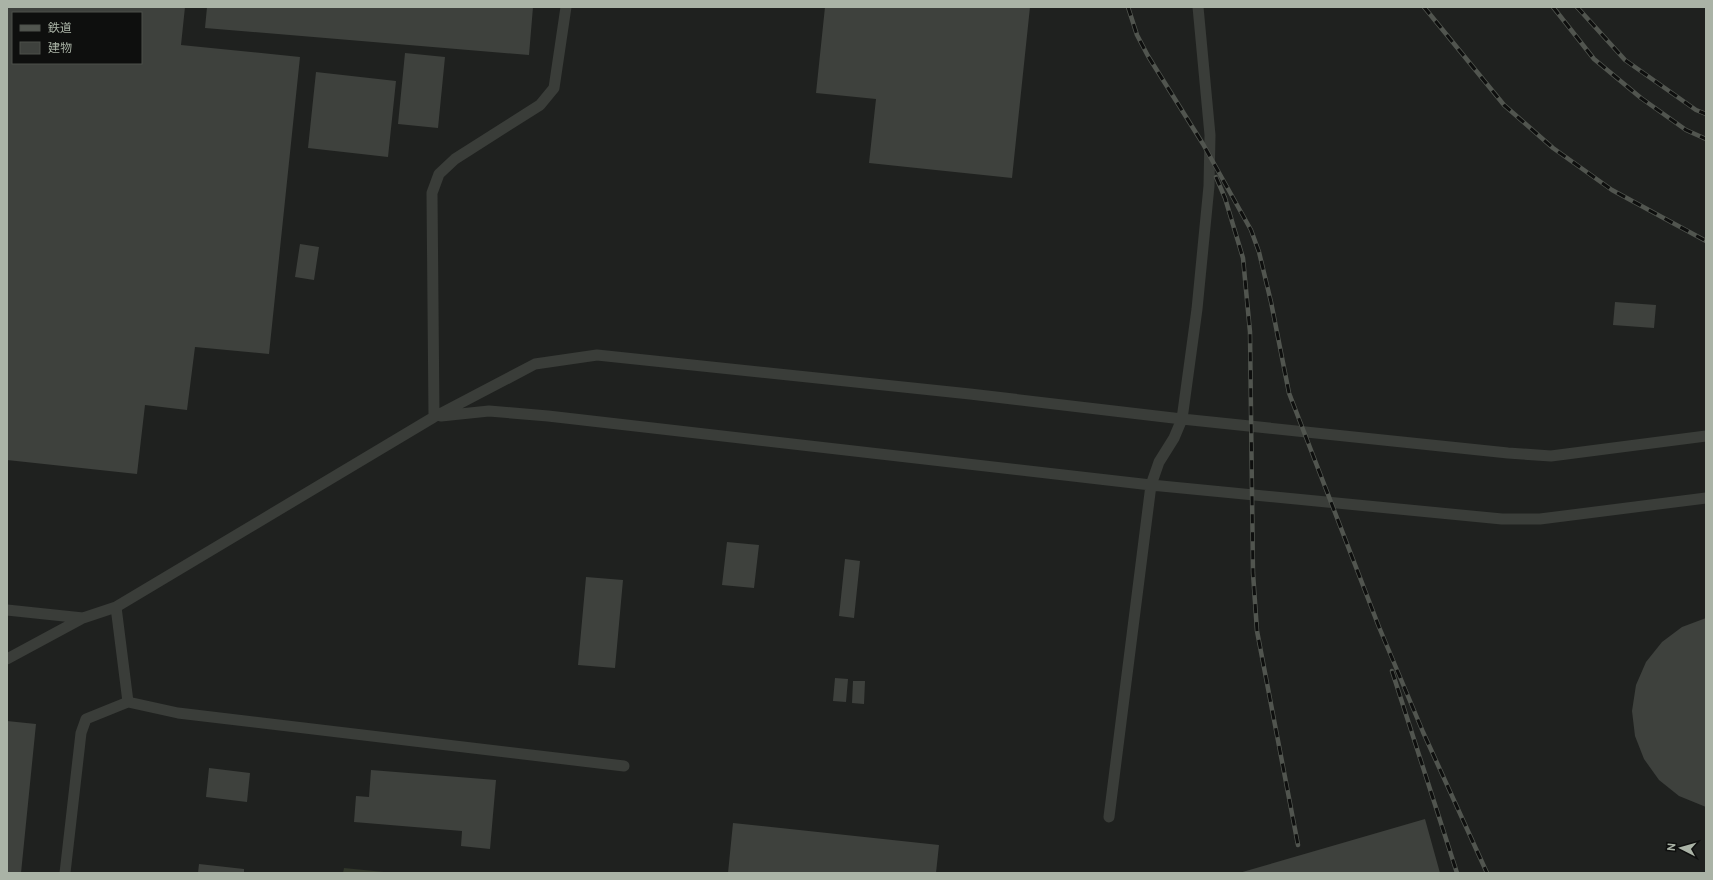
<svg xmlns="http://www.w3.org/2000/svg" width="1713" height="880" font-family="Roboto,'Noto Sans JP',sans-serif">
<rect width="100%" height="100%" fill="#131413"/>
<!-- built -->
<path fill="#1f211f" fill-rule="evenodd" d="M7 7H1706V873H7ZM13 13H141V63H13Z"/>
<!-- water -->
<path fill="#31362a" d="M344 868 394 873H343Z"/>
<!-- building -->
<path fill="#3e413d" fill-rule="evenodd" d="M7 7H185L181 45 300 57 269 354 195 347 187 410 145 405 137 474 7 460ZM13 13H141V63H13Z
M207 7H533L529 55 205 28Z
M825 7H1030L1012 178 869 163 876 99 816 93Z
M405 53 445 57 438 128 398 124Z
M316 72 396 81 388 157 308 148Z
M300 244 319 247 314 280 295 277Z
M1615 302 1656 305 1654 328 1613 325Z
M727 542 759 545 754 588 722 585Z
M845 559 860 561 854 618 839 616Z
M586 577 623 580 615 668 578 665Z
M1706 618V807L1679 796 1659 780 1644 759 1635 736 1632 711 1636 685 1646 662 1662 642 1682 627Z
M835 678 848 679 846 702 833 701Z
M853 681H865L864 704 852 703Z
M7 721 36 724 21 873H7Z
M209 768 250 773 247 802 206 797Z
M371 770 496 780 490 849 461 846 462 831 354 822 356 796 369 797Z
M1425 819 1440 873H1239Z
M733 823 939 845 936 873H728Z
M199 864 244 869V873H198Z"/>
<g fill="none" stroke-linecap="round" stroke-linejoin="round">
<!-- lane -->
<path stroke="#3a3d39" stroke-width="11" d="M441 416 489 411 548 416 1151 485 1502 519H1540L1706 498
M434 417 432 193 439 174 455 159 540 105 554 88 566 7
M116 607 128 702 178 713 624 766
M7 610 83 618
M7 659 83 618 116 607 434 417 535 364 597 355 970 394 1182 419 1508 453 1551 456 1706 436
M1109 817 1151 485 1159 462 1174 438 1182 419 1197 309 1209 186 1210 135 1198 7
M65 873 81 733 86 719 128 702"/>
<defs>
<path id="rail" d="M1128 7 1137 35 1148 56 1203 144 1251 230 1259 252 1271 302 1289 393 1379 627 1423 732 1487 873
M1424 7 1504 105 1553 148 1612 190 1706 241
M1553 7 1594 59 1641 98 1686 130 1706 139
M1577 7 1625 60 1696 110 1706 114
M1216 177 1225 198 1243 258 1250 332 1253 573 1257 631 1298 845
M1392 671 1457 873"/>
</defs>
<!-- rail casing -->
<use href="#rail" stroke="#51554f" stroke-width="4.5"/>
<!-- rail -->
<use href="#rail" stroke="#0e0f0e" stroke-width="3" stroke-dasharray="9" stroke-linecap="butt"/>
</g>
<!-- border -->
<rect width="1713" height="880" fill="none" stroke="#aab3a6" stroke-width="16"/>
<!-- legend -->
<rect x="12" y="12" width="130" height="52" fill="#0e0f0e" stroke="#4c514b"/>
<rect x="20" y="25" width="20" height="6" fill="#51554f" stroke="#4c514b"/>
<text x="48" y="32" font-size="12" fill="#aab3a6">鉄道</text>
<rect x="20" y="42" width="20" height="12" fill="#3e413d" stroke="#4c514b"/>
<text x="48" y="52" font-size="12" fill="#aab3a6">建物</text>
<!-- north arrow -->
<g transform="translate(1681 848) rotate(276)" stroke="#0e0f0e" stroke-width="3" paint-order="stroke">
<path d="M0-3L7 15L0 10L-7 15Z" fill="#aab3a6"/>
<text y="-6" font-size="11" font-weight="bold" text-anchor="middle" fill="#aab3a6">N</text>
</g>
</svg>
